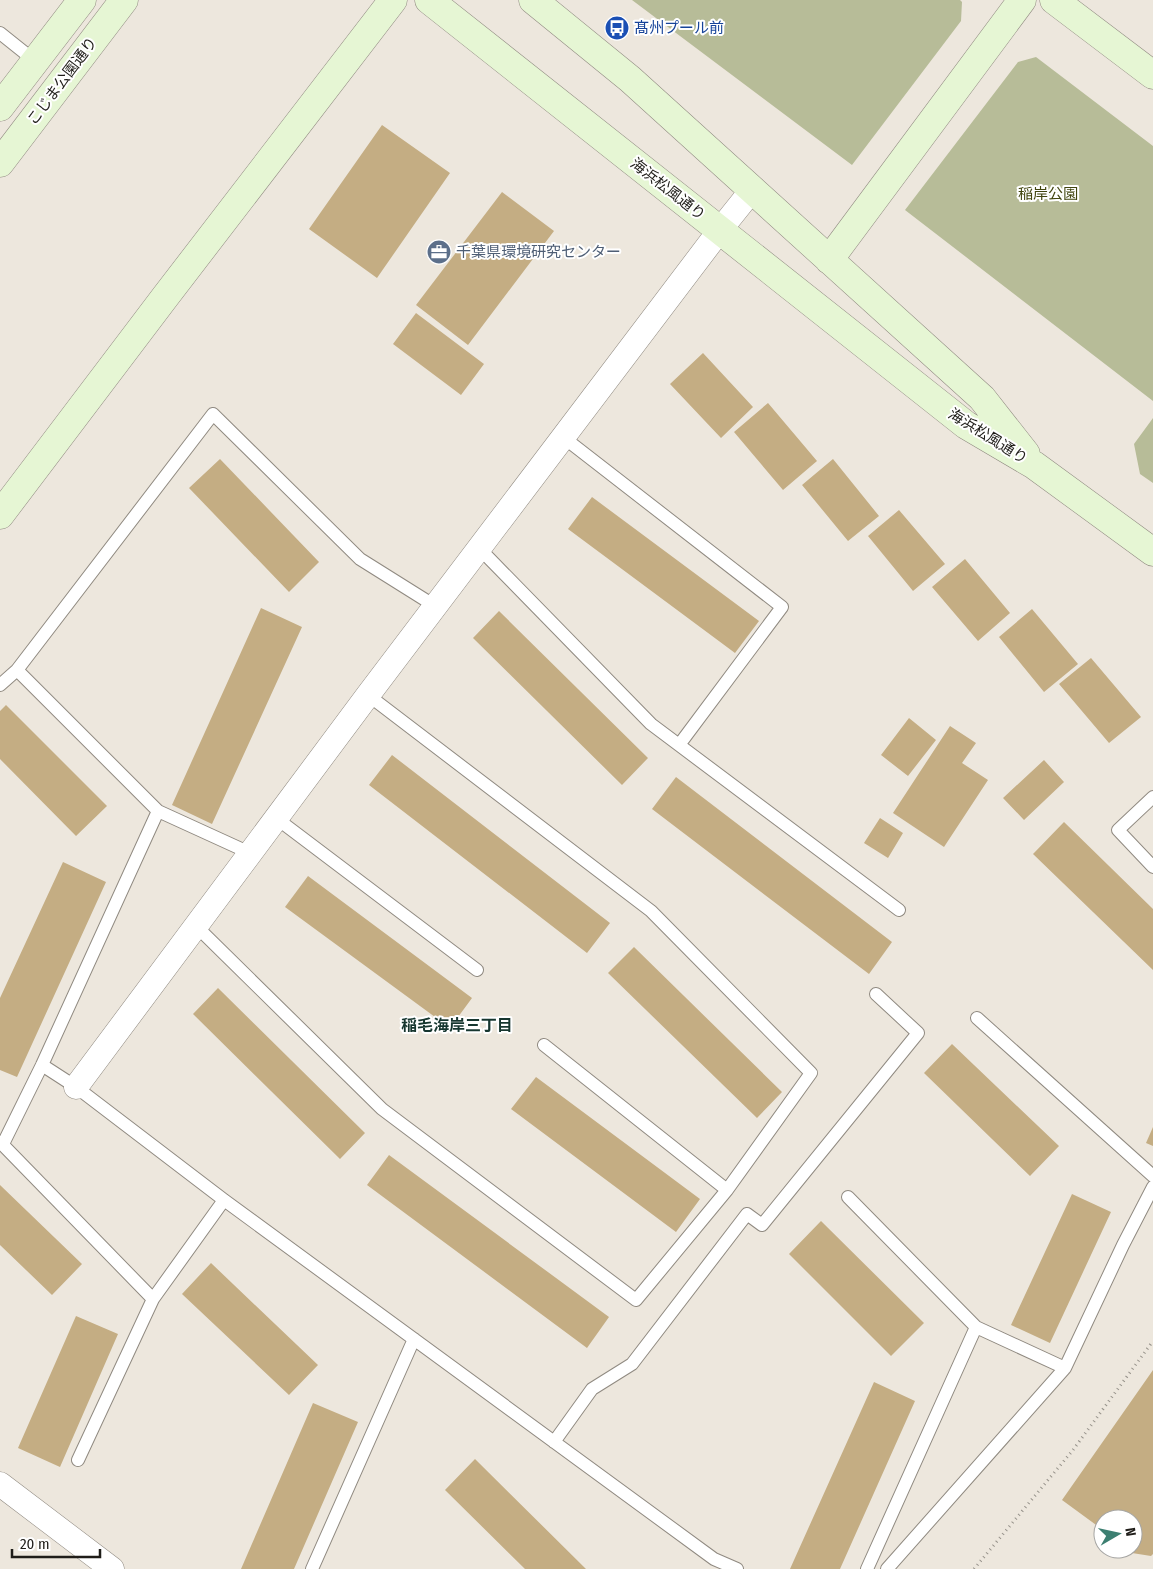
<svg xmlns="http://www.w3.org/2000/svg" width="1153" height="1569" font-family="'Fira Sans Condensed','Noto Sans JP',sans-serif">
<rect width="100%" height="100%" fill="#ede7dd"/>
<!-- green -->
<path fill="#b7bc98" d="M632 0H960L962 2 961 21 852 165Z
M1036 57 1153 146V401L905 210 1018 62Z
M1153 418V483L1140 474 1134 444Z"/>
<!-- building -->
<path fill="#c4ad83" d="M382 125 450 173 377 278 309 229Z
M502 192 554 231 468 345 416 305Z
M416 313 484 364 461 395 393 344Z
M703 353 753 407 721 438 670 384Z
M768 403 817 461 783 490 734 432Z
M220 459 319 562 289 592 189 488Z
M833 459 879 516 848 541 802 485Z
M592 497 759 621 735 653 568 529Z
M899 510 945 564 913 591 868 536Z
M965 559 1010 613 978 641 932 587Z
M261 608 302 627 212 824 172 805Z
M1032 609 1078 664 1044 692 999 637Z
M499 611 648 758 622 785 473 638Z
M1091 658 1141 717 1109 743 1059 684Z
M6 705 107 806 76 836 0 759V711Z
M909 718 936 740 908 776 881 755Z
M950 726 976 743 962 763 988 780 944 847 893 813Z
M392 755 610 923 587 953 369 785Z
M1044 760 1064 782 1024 820 1003 798Z
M676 777 892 942 869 974 652 809Z
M880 818 903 833 888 858 864 843Z
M1064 822 1153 909V970L1033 854Z
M63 862 106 882 17 1077 0 1070V998Z
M308 876 472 998 450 1028 285 907Z
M634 947 782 1092 757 1118 608 973Z
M218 988 365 1133 340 1159 193 1014Z
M952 1044 1059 1146 1030 1176 924 1073Z
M536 1077 700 1199 676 1232 511 1109Z
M1153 1127V1146L1146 1143Z
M389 1155 609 1317 587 1348 367 1185Z
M0 1185 82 1264 52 1295 0 1245Z
M1072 1194 1111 1212 1050 1343 1011 1325Z
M821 1221 924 1323 891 1356 789 1254Z
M211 1263 318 1365 289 1395 182 1294Z
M76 1316 118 1334 60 1467 18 1448Z
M1153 1370V1554L1151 1556 1132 1553 1128 1549H1133V1519H1103V1530L1062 1500Z
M874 1382 915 1401 840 1569H790Z
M313 1403 358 1422 294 1569H241Z
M475 1459 586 1569H525L445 1490Z"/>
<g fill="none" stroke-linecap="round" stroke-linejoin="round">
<defs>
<path id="lane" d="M0 33 35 61
M563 437 782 607 679 745
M479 548 651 724 899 910
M17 670 158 811 250 853
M0 685 17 670 213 414 360 559 435 606
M1153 797 1118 830 1153 867
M276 818 477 970
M195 925 382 1109 636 1300 727 1190 811 1073 651 911 368 695
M977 1018 1153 1176
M544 1045 727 1190
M42 1065 76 1087 224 1200 714 1559 737 1569
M0 1142 153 1299
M3 1144 42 1065 158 811
M848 1197 976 1327 1065 1368
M554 1442 592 1389 632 1364 747 1214 762 1225 918 1033 876 994
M78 1460 153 1299 224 1200
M312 1569 414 1339
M867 1569 976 1327
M887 1569 1065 1368 1123 1245 1153 1187"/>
<path id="street" d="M76 1087 368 695 720 230 752 190
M0 1484 112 1569"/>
<path id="secondary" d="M429 0 966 425 1034 465 1153 552
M533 0 630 79 982 398 1026 454
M1054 0 1153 75
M0 107 82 0
M0 163 124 0
M829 260 1022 0
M0 515 165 297 393 0"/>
</defs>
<!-- lane casing -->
<use href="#lane" stroke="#908a81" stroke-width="14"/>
<!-- street casing -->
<use href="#street" stroke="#908a81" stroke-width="25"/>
<!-- secondary casing -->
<use href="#secondary" stroke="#908a81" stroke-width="29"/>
<!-- path -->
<path stroke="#97938b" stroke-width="3" stroke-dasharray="1 4" stroke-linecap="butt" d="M974 1569 1073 1450 1153 1341"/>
<!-- lane -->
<use href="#lane" stroke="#fff" stroke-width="12"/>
<!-- street -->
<use href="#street" stroke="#fff" stroke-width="24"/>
<!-- secondary -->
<use href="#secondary" stroke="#e6f6d4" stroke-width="28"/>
</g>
<!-- icons -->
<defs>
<symbol id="bus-disc" viewBox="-11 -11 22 22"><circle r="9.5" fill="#1a4fb4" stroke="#fff"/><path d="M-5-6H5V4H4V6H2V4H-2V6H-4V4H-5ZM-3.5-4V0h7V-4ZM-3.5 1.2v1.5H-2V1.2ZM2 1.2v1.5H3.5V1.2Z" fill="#fff"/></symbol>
<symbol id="office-disc" viewBox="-11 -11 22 22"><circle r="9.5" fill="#5c6f8a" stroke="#fff"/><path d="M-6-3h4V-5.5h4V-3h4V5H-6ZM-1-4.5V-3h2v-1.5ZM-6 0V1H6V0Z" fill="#fff"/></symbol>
</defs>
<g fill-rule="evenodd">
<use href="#bus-disc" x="603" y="14" width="28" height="28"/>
<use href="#office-disc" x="425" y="238" width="28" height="28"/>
</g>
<g text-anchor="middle" stroke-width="4" stroke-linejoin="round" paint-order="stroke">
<!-- transit labels -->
<g font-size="15" fill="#164399" stroke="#fff" text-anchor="start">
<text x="634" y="33">髙州プール前</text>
</g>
<!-- street labels -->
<g font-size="15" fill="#1f1d19" stroke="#fff">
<text transform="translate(62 81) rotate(-53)" y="5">こじま公園通り</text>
<text transform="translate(668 189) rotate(38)" y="5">海浜松風通り</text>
<text transform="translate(988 436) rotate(32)" y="5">海浜松風通り</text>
</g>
<!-- park labels -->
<g font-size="15" fill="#41450f" stroke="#fff">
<text x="1048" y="199">稲岸公園</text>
</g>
<!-- service labels -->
<g font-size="15" fill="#4e5e75" stroke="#fff" text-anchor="start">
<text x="456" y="257">千葉県環境研究センター</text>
</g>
<!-- neighbourhood labels -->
<g font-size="16" font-weight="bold" fill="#16362f" stroke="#fff">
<text x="457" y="1031">稲毛海岸三丁目</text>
</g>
</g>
<!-- north arrow -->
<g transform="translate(1118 1534) rotate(81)"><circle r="24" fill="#ffffff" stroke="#a5a5a3"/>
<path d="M0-4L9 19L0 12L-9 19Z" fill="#3c7f71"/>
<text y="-8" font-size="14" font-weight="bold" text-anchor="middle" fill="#1f1d19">N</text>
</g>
<!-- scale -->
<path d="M12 1549v8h88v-8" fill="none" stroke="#1f1d19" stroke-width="2.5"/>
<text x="20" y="1549" font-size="15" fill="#1f1d19" stroke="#ffffff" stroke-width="4" paint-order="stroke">20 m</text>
</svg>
